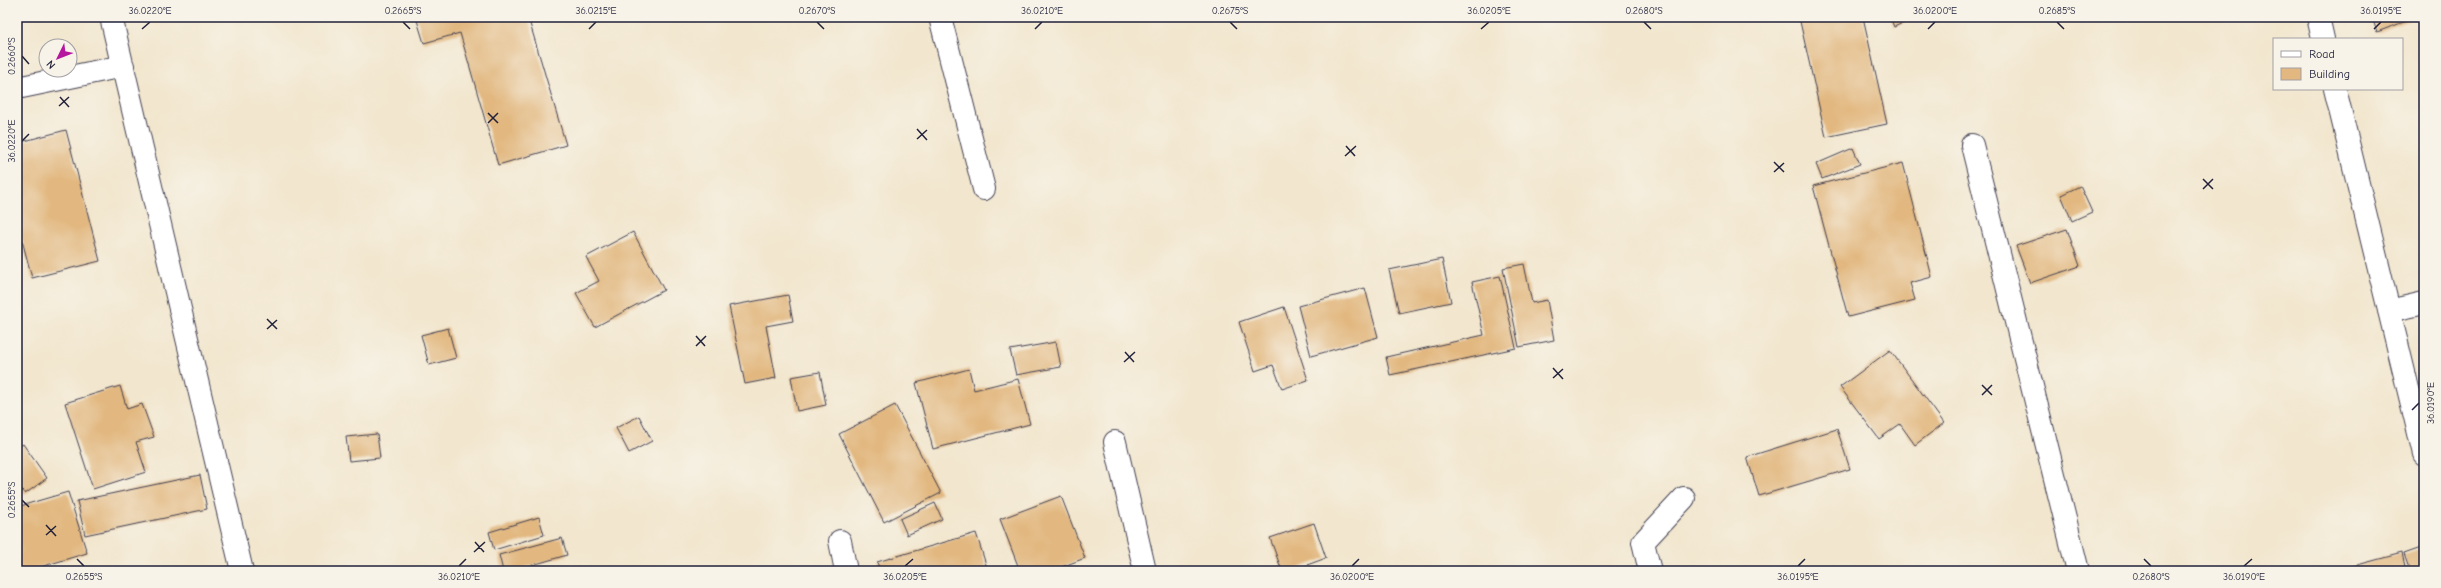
<svg xmlns="http://www.w3.org/2000/svg" width="2441" height="588" font-family="'Comic Neue',sans-serif">
<rect width="100%" height="100%" fill="#f7f3e8"/>
<filter id="ink" filterUnits="userSpaceOnUse"><feTurbulence type="fractalNoise" baseFrequency=".025" numOctaves="2"/><feDisplacementMap in="SourceGraphic" scale="8" xChannelSelector="R" yChannelSelector="G"/><feConvolveMatrix kernelMatrix="1 2 1 2 8 2 1 2 1" color-interpolation-filters="sRGB"/></filter>
<filter id="wash" filterUnits="userSpaceOnUse"><feTurbulence type="fractalNoise" baseFrequency=".012" numOctaves="4" result="noise"/><feDisplacementMap in="SourceGraphic" scale="16" xChannelSelector="R" yChannelSelector="G"/><feGaussianBlur stdDeviation="0.9" result="paint"/><feColorMatrix in="noise" values="0 0 0 0 0 0 0 0 0 0 0 0 0 0 0 0 0 1.4 0 .05"/><feComposite in="paint" operator="in"/></filter>
<g filter="url(#wash)">
<rect width="100%" height="100%" fill="#f2e6ce"/>
<g id="blocks">
<!-- building -->
<path fill="#e2b880" d="M416 17H528L566 145 498 165 460 33 424 43Z
M1799 17H1863L1887 124 1826 137Z
M1890 17H1916L1894 27Z
M2372 17H2417L2377 32Z
M66 130 100 261 32 278 17 221V143Z
M1853 148 1860 164 1822 179 1816 164Z
M1903 163 1932 277 1910 283 1915 300 1848 317 1813 186Z
M2080 186 2092 212 2072 221 2061 195Z
M2067 229 2080 266 2030 283 2016 246Z
M633 232 664 290 595 327 576 293 599 281 586 257Z
M1442 259 1451 302 1399 313 1389 270Z
M1524 264 1532 303 1547 300 1554 340 1519 347 1503 268Z
M1500 276 1516 348 1390 375 1386 357 1484 335 1472 282Z
M1365 288 1378 337 1311 356 1298 306Z
M788 295 793 321 766 326 776 378 745 384 729 306Z
M1284 307 1308 380 1282 389 1273 365 1255 371 1239 322Z
M448 328 456 358 429 365 421 335Z
M1056 342 1061 367 1016 375 1010 350Z
M1890 350 1944 423 1915 445 1900 424 1879 439 1840 387Z
M969 369 974 390 1018 379 1030 424 933 449 916 383Z
M820 372 826 405 797 411 791 377Z
M120 386 127 409 142 404 154 437 136 442 146 472 93 489 65 403Z
M895 405 941 493 884 522 839 434Z
M639 416 652 441 629 453 616 428Z
M1837 429 1850 469 1759 496 1747 457Z
M377 434 380 458 349 461 346 437Z
M23 444 47 478 25 494 17 483V448Z
M200 475 207 509 85 535 77 501Z
M68 492 87 553 27 571H17V507Z
M1061 496 1085 558 1051 571H1020L1000 519Z
M935 503 942 519 907 535 900 519Z
M539 517 544 535 494 550 489 532Z
M1314 523 1326 558 1291 571H1282L1270 538Z
M976 533 988 571H880L877 562Z
M562 538 567 555 512 571H503L499 555Z
M2424 547V571H2410L2404 554Z
M2402 553 2406 571H2335Z"/>
</g>
</g>
<g filter="url(#ink)">
<use href="#blocks" fill-opacity="0" stroke="#413f51" stroke-width="1"/>
<g fill="none" stroke-linecap="round" stroke-linejoin="round">
<defs>
<path id="minor" d="M111 17 242 571
M940 17 984 189
M2318 17 2323 39
M17 88 123 66
M2335 89 2424 454
M1972 145 2078 571
M2389 311 2424 303
M1115 442 1145 571
M840 541 846 571
M1650 571 1643 542 1684 498"/>
</defs>
<!-- minor casing -->
<use href="#minor" stroke="#413f51" stroke-width="24"/>
<!-- minor -->
<use href="#minor" stroke="#fff" stroke-width="22"/>
</g>
</g>
<!-- ticks -->
<path fill="none" stroke="#22223b" stroke-width="1.5" d="M403 22 410 29M817 22 824 29M1230 22 1237 29M1644 22 1651 29M2057 22 2064 29M142 29 150 22M589 29 596 22M1035 29 1042 22M1481 29 1489 22M1928 29 1935 22M2374 29 2381 22M22 56 29 64M60 97 69 107M59 106 69 97M488 113 498 123M488 123 498 113M917 129 927 140M917 139 927 130M22 141 29 134M1346 146 1355 156M1345 156 1356 146M1774 162 1784 172M1774 172 1784 163M2203 179 2213 189M2203 189 2213 179M267 319 277 329M267 329 277 320M696 336 705 346M696 346 706 336M1125 352 1134 362M1124 362 1135 352M1553 368 1563 379M1553 378 1563 369M1982 385 1992 395M1982 395 1992 385M2412 410 2419 403M22 500 29 507M46 525 56 536M46 535 56 526M475 542 484 552M474 552 485 542M77 559 84 566M2144 559 2151 566M459 566 466 559M905 566 913 559M1352 566 1359 559M1798 566 1805 559M2244 566 2252 559"/>
<!-- margin -->
<rect width="2441" height="588" fill="none" stroke="#f7f3e8" stroke-width="44"/>
<!-- legend -->
<rect x="2273" y="38" width="130" height="52" fill="#f7f3e8" stroke="#a29fa3"/>
<rect x="2281" y="51" width="20" height="6" fill="#ffffff" stroke="#a29fa3"/>
<text x="2309" y="58" font-size="12" fill="#22223b">Road</text>
<rect x="2281" y="68" width="20" height="12" fill="#e2b880" stroke="#a29fa3"/>
<text x="2309" y="78" font-size="12" fill="#22223b">Building</text>
<!-- north arrow -->
<g transform="translate(58 58) rotate(227)"><circle r="19" fill="#f7f3e8" stroke="#a29fa3"/>
<path d="M0-3L7 15L0 10L-7 15Z" fill="#b5179e"/>
<text y="-6" font-size="11" font-weight="bold" text-anchor="middle" fill="#22223b">N</text>
</g>
<rect x="22" y="22" width="2397" height="544" fill="none" stroke="#22223b" stroke-width="1.5"/>
<g font-size="10" text-anchor="middle" fill="#22223b">
<text x="150" y="14">36.0220°E</text>
<text x="403" y="14">0.2665°S</text>
<text x="596" y="14">36.0215°E</text>
<text x="817" y="14">0.2670°S</text>
<text x="1042" y="14">36.0210°E</text>
<text x="1230" y="14">0.2675°S</text>
<text x="1489" y="14">36.0205°E</text>
<text x="1644" y="14">0.2680°S</text>
<text x="1935" y="14">36.0200°E</text>
<text x="2057" y="14">0.2685°S</text>
<text x="2381" y="14">36.0195°E</text>
<text transform="translate(11 56) rotate(-90)" y="4">0.2660°S</text>
<text transform="translate(11 141) rotate(-90)" y="4">36.0220°E</text>
<text transform="translate(2430 403) rotate(-90)" y="4">36.0190°E</text>
<text transform="translate(11 500) rotate(-90)" y="4">0.2655°S</text>
<text x="84" y="580">0.2655°S</text>
<text x="459" y="580">36.0210°E</text>
<text x="905" y="580">36.0205°E</text>
<text x="1352" y="580">36.0200°E</text>
<text x="1798" y="580">36.0195°E</text>
<text x="2151" y="580">0.2680°S</text>
<text x="2244" y="580">36.0190°E</text>
</g>
</svg>
